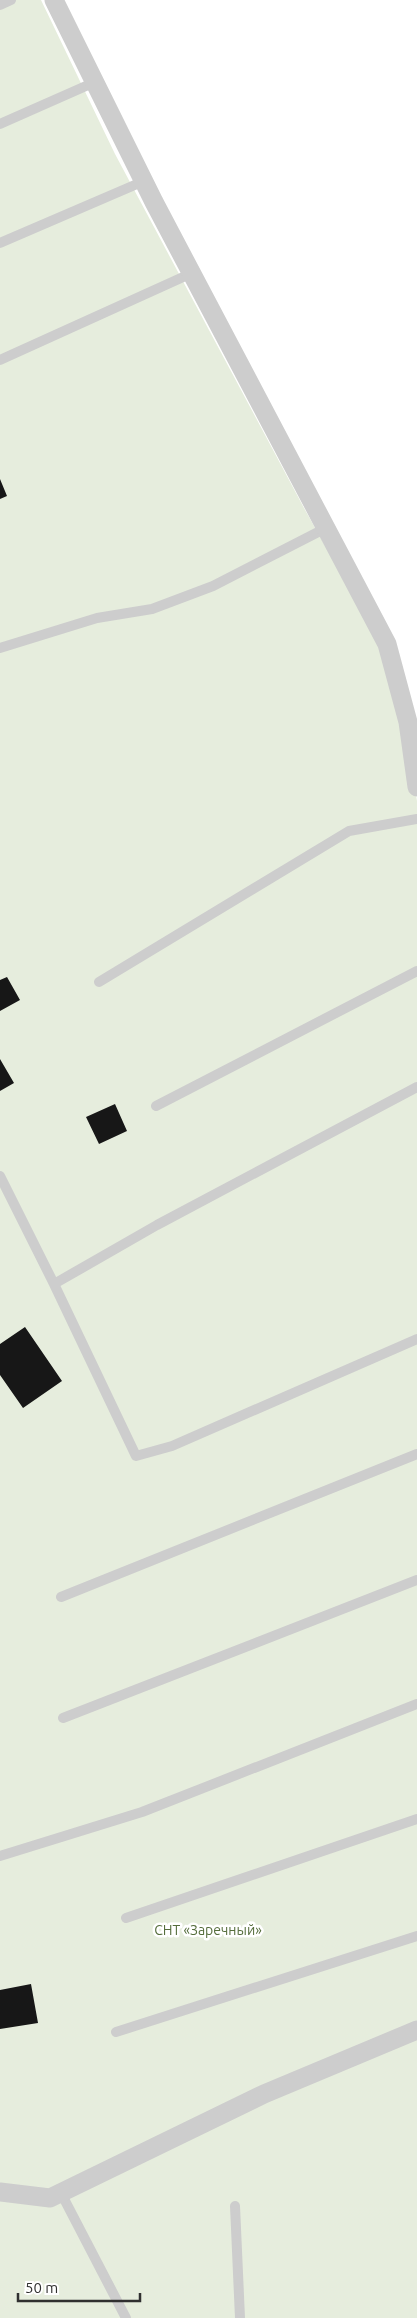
<svg xmlns="http://www.w3.org/2000/svg" width="417" height="2318" font-family="Ubuntu,sans-serif">
<rect width="100%" height="100%" fill="#fff"/>
<!-- green -->
<path fill="#e6eddd" d="M0 0H41L115 154 304 508 397 675 417 801V2318H0Z"/>
<!-- building -->
<path fill="#171717" d="M0 479 7 496 0 499Z
M7 977 20 1000 0 1011V980Z
M0 1059 14 1083 0 1091Z
M115 1104 127 1131 99 1144 86 1117Z
M25 1327 62 1381 23 1408 0 1375V1344Z
M31 1984 38 2023 0 2029V1990Z"/>
<g fill="none" stroke-linecap="round" stroke-linejoin="round">
<!-- lane -->
<path stroke="#cdcdcd" stroke-width="10" d="M0 5 11 0
M0 124 95 82
M0 243 144 181
M0 360 192 273
M0 648 97 618 152 609 213 586 326 528
M99 982 349 831 417 819
M156 1106 417 971
M0 1176 54 1284 157 1225 417 1087
M54 1284 136 1456 172 1446 417 1339
M61 1597 417 1454
M63 1718 417 1580
M0 1856 142 1812 417 1704
M126 1918 417 1819
M116 2032 417 1936
M61 2193 126 2318
M235 2206 240 2318"/>
<!-- street -->
<path stroke="#cdcdcd" stroke-width="19" d="M54 0 154 202 387 644 408 722 417 787
M0 2192 50 2198 264 2094 417 2030"/>
</g>
<g text-anchor="middle" stroke-width="5" stroke-linejoin="round" paint-order="stroke">
<!-- park labels -->
<g font-size="14" fill="#556d3c" stroke="#fff">
<text x="208" y="1935">СНТ «Заречный»</text>
</g>
</g>
<!-- scale -->
<path d="M18 2293v8h122v-8" fill="none" stroke="#303030" stroke-width="2.5"/>
<text x="25" y="2293" font-size="15" fill="#303030" stroke="#ffffff" stroke-width="4" paint-order="stroke">50 m</text>
</svg>
